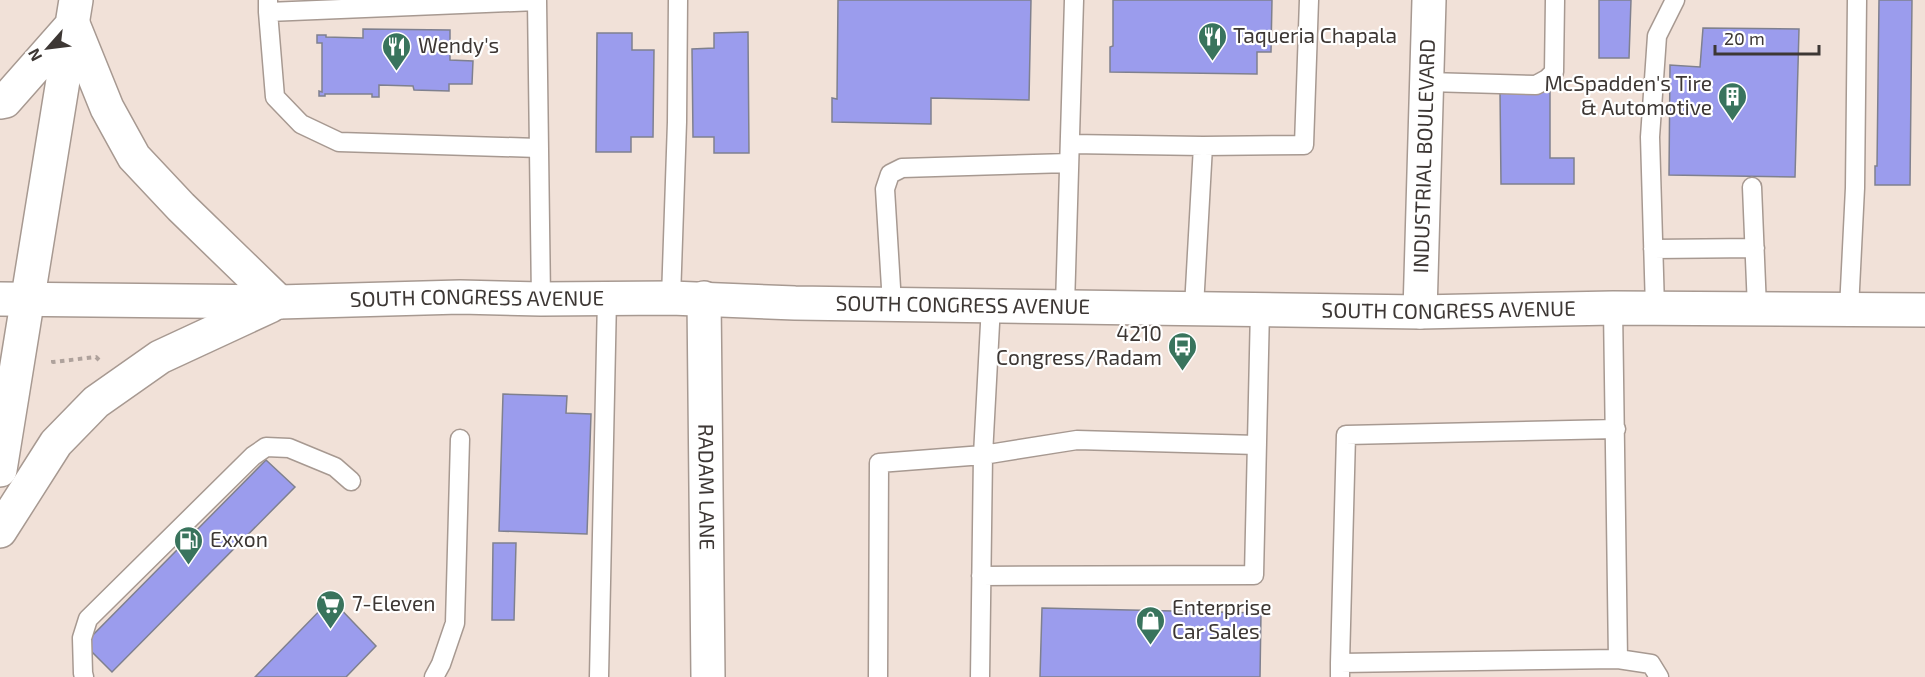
<svg xmlns="http://www.w3.org/2000/svg" width="1925" height="677" font-family="'Exo 2',sans-serif">
<rect width="100%" height="100%" fill="#f1e1d8"/>
<!-- building -->
<path fill="#9b9ced" stroke="#7f808e" stroke-width="1.5" d="M838 0H1031L1029 100 931 98V124L832 122V98L837 99Z
M1113 0H1272L1271 52H1257V74L1110 72V47L1113 46Z
M1599 0H1631L1629 58H1599Z
M1879 0H1912L1910 185H1875V166H1877Z
M1703 28 1799 29 1795 177 1669 175 1670 65 1700 67Z
M363 29 450 30V60L473 61 472 84H449V91L414 90 413 86 379 85V97H372V94H325V96H319V91L322 92V43H317V35H326V37L363 38Z
M748 32 749 153H714V137H693L692 49 714 48V33Z
M597 33H632V50H654L653 137H631V152H596Z
M1500 92H1550V158H1574V184H1501Z
M503 394 567 396 566 413 591 414 587 534 499 531Z
M266 460 295 487 112 672 84 644Z
M493 543H516L514 620H492Z
M331 599 376 646 346 677H255Z
M1042 608 1261 613 1260 677H1040Z"/>
<g fill="none" stroke-linecap="round" stroke-linejoin="round">
<defs>
<path id="lane" d="M268 0V12L537 1 541 299
M268 12 275 97 301 124 339 142 538 148
M1428 82 1536 85 1547 79 1554 72 1555 0
M1070 144 1203 146
M1752 187 1757 308
M1653 249 1755 248
M671 298 677 122 678 0
M892 304 885 189 890 174 902 168 1069 163
M1065 306 1074 0
M1194 307 1203 146 1304 145 1309 0
M1655 308 1650 137 1657 36 1675 0
M1849 309 1855 188 1857 0
M981 576 1254 575 1260 309
M1618 659 1651 664 1659 677
M1340 663 1346 435 1616 429
M84 677 83 673 82 638 88 619 253 456 266 447 289 448 335 467 351 481
M434 677 441 664 455 623 460 439
M599 677 607 298
M878 677 879 463 983 455 991 305
M980 677 983 455 1077 440 1257 445
M1340 677V663L1618 659 1613 308"/>
<g id="street">
<path id="s1" d="M704 298 708 677"/>
<path id="s2" d="M1420 312 1429 0"/>
</g>
<path id="secondary" d="M0 102 5 101 73 24
M0 470 76 0"/>
<g id="primary">
<path d="M73 24 107 108 134 157 181 207 279 302"/>
<path id="s3" d="M0 299 279 302 460 297 541 299 671 298 795 303 1420 312 1613 308 1925 310"/>
<path d="M0 531 56 443 96 402 160 357 270 306"/>
</g>
</defs>
<!-- lane casing -->
<use href="#lane" stroke="#a79991" stroke-width="21"/>
<!-- street casing -->
<use href="#street" stroke="#a79991" stroke-width="36"/>
<!-- secondary casing -->
<use href="#secondary" stroke="#a79991" stroke-width="36"/>
<!-- primary casing -->
<use href="#primary" stroke="#a79991" stroke-width="36"/>
<!-- path -->
<path stroke="#afa29c" stroke-width="4" stroke-dasharray="4.5 4.5" stroke-linecap="butt" d="M53 360V362L96 357 99 360"/>
<!-- lane -->
<use href="#lane" stroke="#fff" stroke-width="18"/>
<!-- street -->
<use href="#street" stroke="#fff" stroke-width="33"/>
<!-- secondary -->
<use href="#secondary" stroke="#fff" stroke-width="33"/>
<!-- primary -->
<use href="#primary" stroke="#fff" stroke-width="33"/>
</g>
<!-- icons -->
<defs>
<symbol id="restaurant-pin" viewBox="-11 -11 22 30"><path d="M0 17L-7.5 6A9.5 9.5 0 1 1 7.5 6Z" fill="#39745d" stroke="#fff"/><path d="M-5-6h1v4h1v-4h1v4h1v-4h1v5L-1.5 .5V6h-2V.5L-5-1ZM5-6V6H3V1.5H1.5Q1.5-4 5-6Z" fill="#fff"/></symbol>
<symbol id="building-pin" viewBox="-11 -11 22 30"><path d="M0 17L-7.5 6A9.5 9.5 0 1 1 7.5 6Z" fill="#39745d" stroke="#fff"/><path d="M-4-6H4V6H1V3H-1V6H-4ZM-2.5-4.3h1.7v1.8h-1.7ZM.8-4.3h1.7v1.8H.8ZM-2.5-1h1.7V.8h-1.7ZM.8-1h1.7V.8H.8Z" fill="#fff"/></symbol>
<symbol id="bus-pin" viewBox="-11 -11 22 30"><path d="M0 17L-7.5 6A9.5 9.5 0 1 1 7.5 6Z" fill="#39745d" stroke="#fff"/><path d="M-5-6H5V4H4V6H2V4H-2V6H-4V4H-5ZM-3.5-4V0h7V-4ZM-3.5 1.2v1.5H-2V1.2ZM2 1.2v1.5H3.5V1.2Z" fill="#fff"/></symbol>
<symbol id="fuel-pin" viewBox="-11 -11 22 30"><path d="M0 17L-7.5 6A9.5 9.5 0 1 1 7.5 6Z" fill="#39745d" stroke="#fff"/><path d="M-5.5-6h7V0h2V4h1.3V-2.5L3-4.5l.8-.8L6-3V5H2.5V1h-1V6h-7ZM-4.2-4.7v3.2H.2V-4.7Z" fill="#fff"/></symbol>
<symbol id="supermarket-pin" viewBox="-11 -11 22 30"><path d="M0 17L-7.5 6A9.5 9.5 0 1 1 7.5 6Z" fill="#39745d" stroke="#fff"/><path d="M-6-5.5h2.5l.6 2H6L4.5 2H-2.5L-4.4-4H-6ZM-1.5 3.2a1.3 1.3 0 1 0 .1 0ZM3 3.2a1.3 1.3 0 1 0 .1 0Z" fill="#fff"/></symbol>
<symbol id="shop-pin" viewBox="-11 -11 22 30"><path d="M0 17L-7.5 6A9.5 9.5 0 1 1 7.5 6Z" fill="#39745d" stroke="#fff"/><path d="M-5-2.5h2.3a2.7 3.5 0 0 1 5.4 0H5L5.5 6h-11ZM-1.5-2.5h3a1.5 2.3 0 0 0-3 0Z" fill="#fff"/></symbol>
</defs>
<g fill-rule="evenodd">
<use href="#restaurant-pin" x="1196" y="20" width="33" height="45"/>
<use href="#restaurant-pin" x="380" y="30" width="33" height="45"/>
<use href="#building-pin" x="1716" y="80" width="33" height="45"/>
<use href="#bus-pin" x="1166" y="330" width="33" height="45"/>
<use href="#fuel-pin" x="172" y="524" width="33" height="45"/>
<use href="#supermarket-pin" x="314" y="588" width="33" height="45"/>
<use href="#shop-pin" x="1134" y="604" width="33" height="45"/>
</g>
<g text-anchor="middle" stroke-width="4.5" stroke-linejoin="round" paint-order="stroke">
<!-- poi labels -->
<g font-size="21" fill="#3d3734" stroke="#fff" text-anchor="start">
<text x="1233" y="43">Taqueria Chapala</text>
<text x="418" y="53">Wendy's</text>
<text x="1712" y="91" text-anchor="end">McSpadden's Tire<tspan x="1712" dy="24">&amp; Automotive</tspan></text>
<text x="1162" y="341" text-anchor="end">4210<tspan x="1162" dy="24">Congress/Radam</tspan></text>
<text x="210" y="547">Exxon</text>
<text x="352" y="611">7-Eleven</text>
<text x="1172" y="615">Enterprise<tspan x="1172" dy="24">Car Sales</tspan></text>
</g>
<!-- street labels -->
<g font-size="21" fill="#3d3734" stroke="#fff">
<text dy="7" stroke="none"><textPath href="#s2" startOffset="156">INDUSTRIAL BOULEVARD</textPath></text>
<text dy="7" stroke="none"><textPath href="#s3" startOffset="477">SOUTH CONGRESS AVENUE</textPath></text>
<text dy="7" stroke="none"><textPath href="#s3" startOffset="963">SOUTH CONGRESS AVENUE</textPath></text>
<text dy="7" stroke="none"><textPath href="#s3" startOffset="1449">SOUTH CONGRESS AVENUE</textPath></text>
<text dy="7" stroke="none"><textPath href="#s1" startOffset="189">RADAM LANE</textPath></text>
</g>
</g>
<!-- north arrow -->
<g transform="translate(48 48) rotate(242)" stroke="#ffffff" stroke-width="4.5" paint-order="stroke">
<path d="M0-4.5L10 22L0 15L-10 22Z" fill="#3d3734"/>
<text y="-9" font-size="16" font-weight="bold" text-anchor="middle" fill="#3d3734">N</text>
</g>
<!-- scale -->
<path d="M1715 45v9h104v-9" fill="none" stroke="#3d3734" stroke-width="3"/>
<text x="1724" y="45" font-size="18" fill="#3d3734" stroke="#ffffff" stroke-width="4.5" paint-order="stroke">20 m</text>
</svg>
